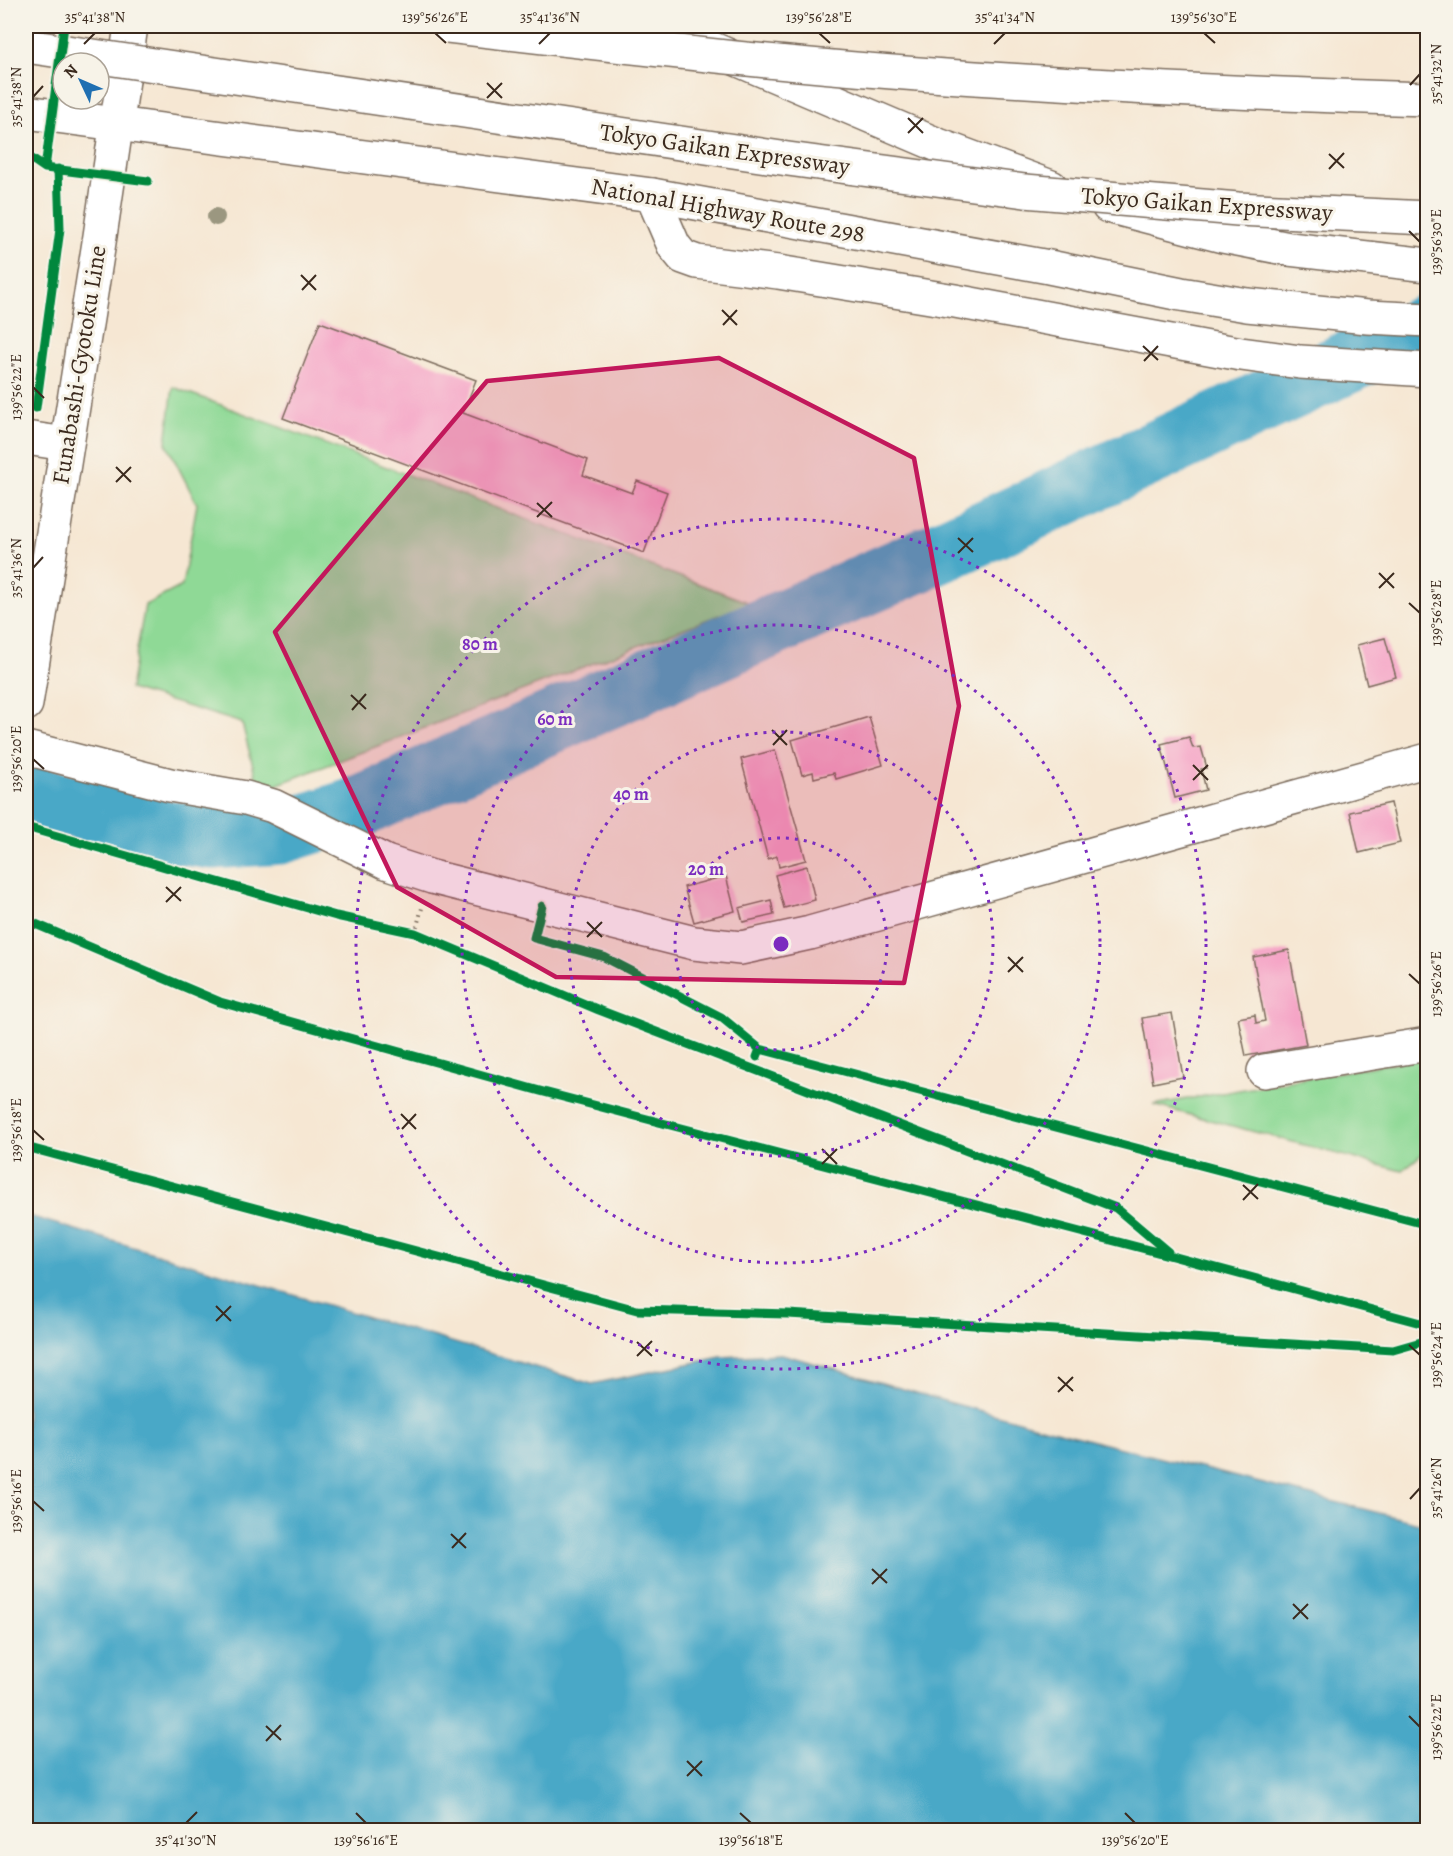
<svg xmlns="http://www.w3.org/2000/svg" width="1453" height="1856" font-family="Alegreya,serif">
<rect width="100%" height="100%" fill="#f7f3e8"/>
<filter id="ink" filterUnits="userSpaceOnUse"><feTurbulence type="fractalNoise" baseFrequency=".0167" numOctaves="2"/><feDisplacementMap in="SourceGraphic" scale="12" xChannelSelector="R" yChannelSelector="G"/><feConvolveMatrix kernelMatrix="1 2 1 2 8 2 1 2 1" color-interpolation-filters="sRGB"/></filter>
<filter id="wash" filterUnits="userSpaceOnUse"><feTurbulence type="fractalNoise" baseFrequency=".008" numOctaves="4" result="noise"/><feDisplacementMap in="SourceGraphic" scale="24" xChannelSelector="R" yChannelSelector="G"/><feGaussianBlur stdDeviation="1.35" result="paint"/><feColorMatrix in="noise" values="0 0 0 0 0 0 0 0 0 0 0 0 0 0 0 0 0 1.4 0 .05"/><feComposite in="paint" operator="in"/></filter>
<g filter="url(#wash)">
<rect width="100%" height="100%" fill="#f6e7d3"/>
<!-- green -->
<path fill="#8fd996" stroke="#65825a" stroke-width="1.5" d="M173 387 750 603 271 787 257 782 242 723 130 689 145 605 182 586 197 504 166 443Z
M1427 1057V1150L1402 1171 1153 1105Z"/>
<!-- water -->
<path fill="#48a8c7" stroke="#426972" stroke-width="1.5" d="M26 1215 592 1384 721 1357 782 1354 948 1402 1101 1443 1427 1525V1830H26Z"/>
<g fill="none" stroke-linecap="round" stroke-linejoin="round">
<!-- river -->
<path stroke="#48a8c7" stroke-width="63" d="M26 794 164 831 213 838 280 833 352 810 949 548 1428 325"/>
</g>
<g id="blocks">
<!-- building -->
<path fill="#f5a4c6" d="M320 322 476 380 463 413 588 460 583 475 632 493 637 481 667 492 644 553 283 418Z
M1385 638 1396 677 1367 685 1357 645Z
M869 717 883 765 836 779 834 773 814 778 813 772 802 775 792 740Z
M1189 737 1193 748 1201 747 1207 768 1201 769 1206 790 1175 798 1161 744Z
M775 750 806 860 779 867 777 856 768 859 741 759Z
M1391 803 1400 843 1359 853 1350 812Z
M807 866 815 900 784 908 775 875Z
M726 876 735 911 694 922 684 887Z
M771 900 774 915 743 922 739 908Z
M1289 950 1306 1045 1246 1056 1238 1018 1255 1015 1256 1023 1265 1021 1253 957Z
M1172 1013 1183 1077 1153 1083 1142 1018Z"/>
</g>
</g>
<g filter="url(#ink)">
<use href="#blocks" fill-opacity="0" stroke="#7c6c5d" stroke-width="1.5"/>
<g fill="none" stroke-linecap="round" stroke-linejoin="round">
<defs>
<path id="minor" d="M652 195 674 246 683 257 697 262 778 272 955 301 1241 354 1300 362 1428 370
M26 438 66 444
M26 748 170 785 246 798 273 806 386 862 432 877 694 943 741 948 810 933 1428 760
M1264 1071 1428 1044"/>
<path id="major" d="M26 704 100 236 131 26"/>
<path id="highway" d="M659 26 938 145 1051 187
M26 112 652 195 1049 267 1181 294 1247 305 1368 317 1428 320
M1108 206 1223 236 1289 249 1428 265"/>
</defs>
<!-- minor casing -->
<use href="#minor" stroke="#7c6c5d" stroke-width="36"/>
<!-- major casing -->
<use href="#major" stroke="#7c6c5d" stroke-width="36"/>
<!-- highway casing -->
<use href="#highway" stroke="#7c6c5d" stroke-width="36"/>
<!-- path -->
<path stroke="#7c6c5d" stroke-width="4" stroke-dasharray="1.5 4.5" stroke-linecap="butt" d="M26 827 336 916 415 933 599 1010 1116 1208 1169 1253
M26 920 220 1002 540 1091 1172 1256 1428 1325
M415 933 422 908
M606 959 721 1017 760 1049 753 1069
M760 1049 1428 1225
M26 1147 637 1310 788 1314 1393 1350 1428 1340"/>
<!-- minor -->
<use href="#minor" stroke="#fff" stroke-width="33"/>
<!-- major -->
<use href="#major" stroke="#fff" stroke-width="33"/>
<!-- highway -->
<use href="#highway" stroke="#fff" stroke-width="33"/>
<defs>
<path id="highway-bridge" d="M448 26C634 48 821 69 1008 80 1148 89 1288 95 1428 99
M26 46 788 159 1025 191 1238 209 1428 218"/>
</defs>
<!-- highway-bridge casing -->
<use href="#highway-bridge" stroke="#7c6c5d" stroke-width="36" stroke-linecap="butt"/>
<!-- highway-bridge -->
<use href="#highway-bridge" stroke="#fff" stroke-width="33"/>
<defs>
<path id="cycleway" d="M26 155 45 168 148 181
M45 168 64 26
M36 408 60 229 58 169
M26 827 336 916 415 933 599 1010 1116 1208 1168 1252
M542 906 534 938 604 957 721 1017 760 1049 757 1057
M26 920 220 1002 540 1091 1172 1256 1428 1325
M760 1049 1428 1225
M26 1147 637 1310 788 1314 1393 1350 1428 1340"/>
</defs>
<!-- cycleway casing -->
<use href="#cycleway" stroke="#f7f3e8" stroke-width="13"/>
<!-- cycleway -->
<use href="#cycleway" stroke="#00873e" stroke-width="9"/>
</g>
<!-- trees -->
<circle fill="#9b9780" cx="216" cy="217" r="9"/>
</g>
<!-- marked area -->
<path fill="#c2185b" fill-opacity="0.2" stroke="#c2185b" stroke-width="4.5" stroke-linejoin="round" d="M719 358 914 458 959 706 904 983 556 977 397 887 275 632 487 381Z"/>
<!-- ticks -->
<path fill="none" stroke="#3b2a1e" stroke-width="2" d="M435 33 446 43M819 33 830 43M1204 33 1215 43M84 44 95 33M539 44 550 33M994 44 1005 33M487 83 502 98M1410 85 1420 74M33 97 43 86M487 98 502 83M908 118 923 133M908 133 923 118M1329 154 1344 168M1329 169 1344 153M1409 231 1420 242M301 275 316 290M302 290 316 275M722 310 737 325M723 325 737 310M1143 346 1158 360M1144 361 1158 346M33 387 44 398M116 467 131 482M116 482 131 467M537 503 552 517M537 517 552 502M958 538 973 552M958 553 973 538M33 568 43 557M1379 573 1394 588M1379 588 1394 573M1409 603 1420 613M351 695 366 709M352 710 366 694M772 730 787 745M773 745 787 730M33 759 44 769M1193 765 1208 780M1193 780 1208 765M166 887 181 901M166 902 181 887M587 922 602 937M587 937 602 922M1008 957 1023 972M1008 972 1023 957M1409 974 1420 984M401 1114 416 1129M402 1129 416 1114M33 1130 44 1140M822 1149 837 1164M822 1164 837 1149M1243 1185 1258 1199M1243 1200 1258 1184M216 1306 231 1321M216 1321 231 1306M637 1342 652 1356M1409 1345 1420 1355M637 1356 652 1341M1058 1377 1073 1391M1058 1392 1073 1377M1410 1499 1420 1488M33 1501 44 1511M451 1534 466 1548M452 1548 466 1533M872 1569 887 1583M872 1584 887 1569M1293 1604 1308 1619M1293 1619 1308 1604M1409 1716 1420 1727M266 1726 281 1740M266 1741 281 1725M687 1761 702 1776M687 1776 702 1761M356 1813 366 1823M740 1813 751 1823M1125 1813 1135 1823M186 1823 197 1812"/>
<!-- distance rings -->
<g fill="none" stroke="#7b2cbf" stroke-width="3" stroke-dasharray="3 6">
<circle cx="781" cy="944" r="106"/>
<circle cx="781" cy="944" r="212"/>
<circle cx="781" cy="944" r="319"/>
<circle cx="781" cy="944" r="425"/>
</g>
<g text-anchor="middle" stroke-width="6" stroke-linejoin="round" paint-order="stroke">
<!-- street labels -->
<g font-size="24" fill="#3b2a1e" stroke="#f7f3e8">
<text transform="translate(725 149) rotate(8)" y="8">Tokyo Gaikan Expressway</text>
<text transform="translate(1207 204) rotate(4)" y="8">Tokyo Gaikan Expressway</text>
<text transform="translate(728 210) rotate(10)" y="8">National Highway Route 298</text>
<text transform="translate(79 365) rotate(-81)" y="8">Funabashi-Gyotoku Line</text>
</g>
</g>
<circle cx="781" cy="944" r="9" fill="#7b2cbf" stroke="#f7f3e8" stroke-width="3"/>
<g font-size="18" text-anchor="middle" font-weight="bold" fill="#7b2cbf" stroke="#f7f3e8" stroke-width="6" stroke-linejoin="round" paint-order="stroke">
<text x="480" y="650">80 m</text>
<text x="555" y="725">60 m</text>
<text x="631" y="800">40 m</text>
<text x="706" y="875">20 m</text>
</g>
<!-- margin -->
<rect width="1453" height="1856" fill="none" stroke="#f7f3e8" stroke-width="66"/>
<!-- north arrow -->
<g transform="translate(81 81) rotate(314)"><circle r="28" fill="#f7f3e8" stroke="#aca397" stroke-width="1.5"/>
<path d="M0-4.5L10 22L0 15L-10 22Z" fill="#1f6fb2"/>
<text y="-9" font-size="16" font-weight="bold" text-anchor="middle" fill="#3b2a1e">N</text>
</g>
<rect x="33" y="33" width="1387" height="1790" fill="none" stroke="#3b2a1e" stroke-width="2"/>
<g font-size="15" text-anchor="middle" fill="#3b2a1e">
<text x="95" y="22">35°41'38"N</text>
<text x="435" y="22">139°56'26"E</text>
<text x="550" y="22">35°41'36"N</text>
<text x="819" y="22">139°56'28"E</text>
<text x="1005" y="22">35°41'34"N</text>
<text x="1204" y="22">139°56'30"E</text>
<text transform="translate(1436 74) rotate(-90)" y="5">35°41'32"N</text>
<text transform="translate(16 97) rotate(-90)" y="5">35°41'38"N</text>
<text transform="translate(1436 242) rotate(-90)" y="5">139°56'30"E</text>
<text transform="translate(16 387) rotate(-90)" y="5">139°56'22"E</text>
<text transform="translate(16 568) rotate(-90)" y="5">35°41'36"N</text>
<text transform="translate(1436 613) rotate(-90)" y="5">139°56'28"E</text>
<text transform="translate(16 759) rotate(-90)" y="5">139°56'20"E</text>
<text transform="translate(1436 984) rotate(-90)" y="5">139°56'26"E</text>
<text transform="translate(16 1130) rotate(-90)" y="5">139°56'18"E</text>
<text transform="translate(1436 1355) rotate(-90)" y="5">139°56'24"E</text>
<text transform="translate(1436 1488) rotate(-90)" y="5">35°41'26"N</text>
<text transform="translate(16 1501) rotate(-90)" y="5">139°56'16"E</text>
<text transform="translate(1436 1727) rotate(-90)" y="5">139°56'22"E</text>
<text x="186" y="1845">35°41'30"N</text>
<text x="366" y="1845">139°56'16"E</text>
<text x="751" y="1845">139°56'18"E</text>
<text x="1135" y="1845">139°56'20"E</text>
</g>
</svg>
